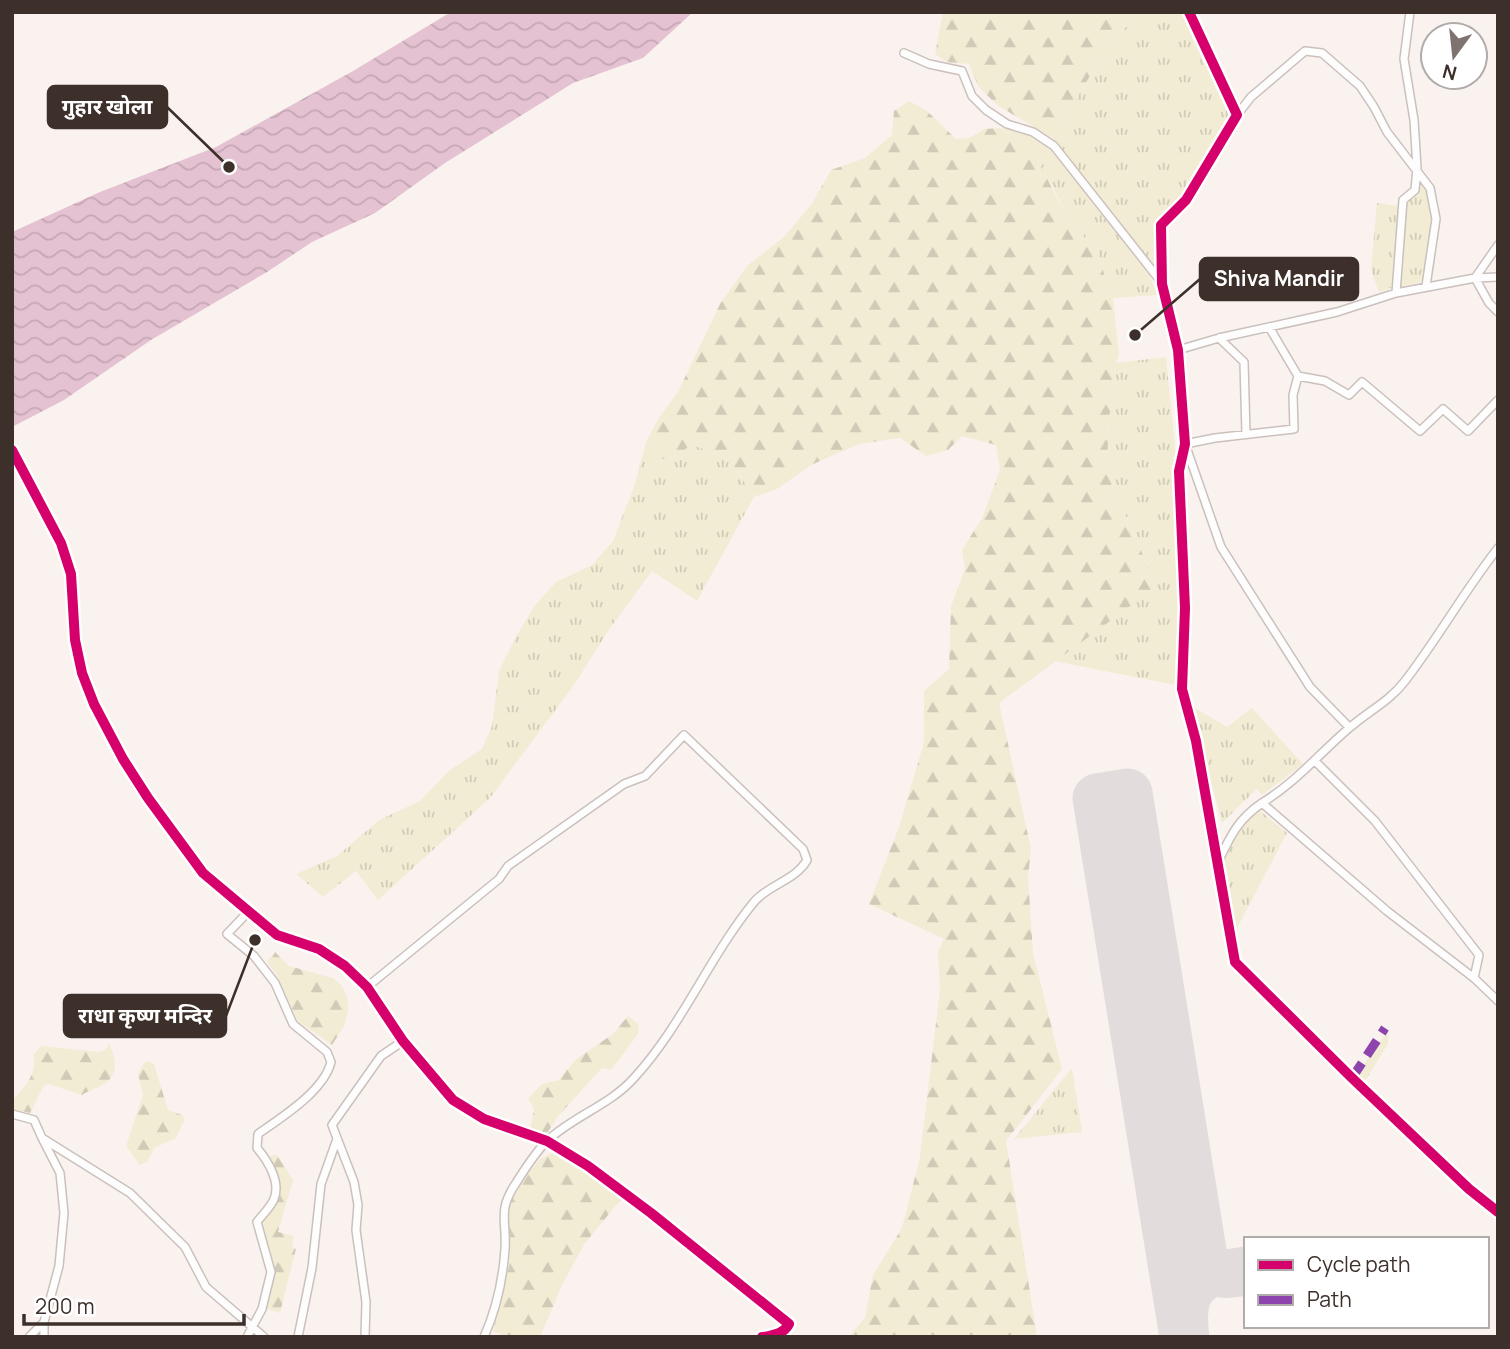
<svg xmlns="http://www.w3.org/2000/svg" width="1510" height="1349" font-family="Manrope,'Noto Sans Devanagari',sans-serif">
<defs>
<pattern id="grass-tufts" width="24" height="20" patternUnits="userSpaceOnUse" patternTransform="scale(1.75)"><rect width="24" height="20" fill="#f2ecd4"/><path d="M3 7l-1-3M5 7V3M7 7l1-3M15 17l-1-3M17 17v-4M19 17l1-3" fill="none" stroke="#d0cbb6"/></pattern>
<pattern id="forest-firs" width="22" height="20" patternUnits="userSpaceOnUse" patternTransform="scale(1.75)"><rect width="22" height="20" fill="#f2ecd4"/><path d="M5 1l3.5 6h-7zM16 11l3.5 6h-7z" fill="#d0cbb6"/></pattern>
<pattern id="water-waves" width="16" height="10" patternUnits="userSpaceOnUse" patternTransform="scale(1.75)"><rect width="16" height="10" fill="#e5c2d2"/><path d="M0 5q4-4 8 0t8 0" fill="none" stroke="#c5a7b4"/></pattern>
</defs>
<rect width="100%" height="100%" fill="#faf2ef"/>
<!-- grass -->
<path fill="url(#grass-tufts)" d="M1146 12 1185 13 1233 116 1181 198 1158 224V272L1053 138 1113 37Z
M1001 128 1025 133 1053 152 1149 275 1158 295 1113 298 1096 251 1068 219 1052 185 1021 140Z
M1419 177C1441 207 1429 247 1425 281L1399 287 1405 203 1417 193Z
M1377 203 1398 206 1394 287 1379 292 1371 270Z
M1166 357 1176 457 1180 686 1054 661 1156 587 1129 521 1116 502 1107 465 1109 418 1115 386 1116 363Z
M646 442 656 459H669L692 445C731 457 733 464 754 497L697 601 652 571 608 631 574 685 490 798 378 900 356 871 323 897 296 874 337 856 379 820 420 801 450 770 482 749 492 726 499 671 517 635 535 605 556 582 592 565 613 541 634 487Z
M1190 705 1227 727 1252 708 1303 764 1262 795 1257 789 1222 823Z
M1259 810 1287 833 1233 936 1220 871 1237 830 1249 816Z
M1388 1032V1044L1362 1086 1355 1079 1373 1050Z
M1072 1068 1082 1132 1014 1139Z"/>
<!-- forest -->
<path fill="url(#forest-firs)" d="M943 12H1146L1113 37 1053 138 997 105 978 86 969 64 947 62 935 54Z
M909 101 926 110 956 139 970 138 984 129 1000 128 1021 140 1036 157 1068 219 1096 251 1113 298 1119 355 1116 363 1115 386 1109 418 1107 465 1116 502 1129 521 1156 587 999 703 1031 849 1028 877 1033 953 1062 1069 1006 1141 1037 1337H848L865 1318 873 1275 902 1228 920 1157 940 989 938 952 944 939 869 904 899 827 924 742V691L949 669 951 606 965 569 962 550 982 518 1000 470 996 445 962 436 948 450 926 456 900 438 859 444 811 465 777 489 754 497C733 464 731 457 692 445L669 459H656L646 442 660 416 678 392 720 304 747 266 784 237 811 205 831 170 865 158 892 135 894 111Z
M275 952 289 966 333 978 342 986 348 1000V1012L344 1026 332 1045 298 1021 276 974 267 962Z
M628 1016 639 1025 638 1034 611 1070 602 1068 560 1114 547 1133 530 1130 534 1109 528 1098 542 1084 559 1080 575 1060 613 1034Z
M109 1044C116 1058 120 1075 103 1085 96 1089 89 1090 82 1095L49 1084 44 1085 30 1113 12 1109V1101C27 1083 35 1079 34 1054L41 1046 99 1052 105 1050Z
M149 1061 154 1064 168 1110 182 1115 185 1119 176 1138 154 1148 148 1161 140 1165 126 1146 143 1095 138 1074 144 1063Z
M556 1151 623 1197 585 1243 563 1283 540 1337H505L493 1331 510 1262 507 1213 512 1200 518 1185 540 1159Z
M273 1155H277L293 1180 278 1232 294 1236 292 1247 296 1249 280 1313 264 1308 273 1272 260 1223 277 1203 278 1184 269 1157Z"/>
<!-- water -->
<path fill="url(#water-waves)" d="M451 12H693L643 58 573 83 445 163 375 213 312 242 267 272 151 340 64 400 12 427V232L100 192 216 147 353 71Z"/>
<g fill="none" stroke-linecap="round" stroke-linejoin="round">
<!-- taxiway -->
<path stroke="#e2dddc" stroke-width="19" d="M1179 1210C1185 1240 1183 1283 1222 1284
M1200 1337C1194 1293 1204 1287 1246 1280"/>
<!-- runway -->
<path stroke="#e2dddc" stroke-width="49" d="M1184 1337 1097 798 1128 793 1204 1263C1216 1277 1229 1274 1246 1271"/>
<defs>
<path id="minor" d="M1189 12 1237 115 1186 200 1161 225 1162 284 1178 350 1185 444 1179 471 1185 608 1182 689 1196 741 1235 962 1352 1078 1469 1189 1498 1212
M904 53 929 64 962 71 972 96 986 110 1007 124 1033 132 1054 146 1162 283
M1237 115 1251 97 1305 51 1322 53 1360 86 1374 107 1387 132 1430 188 1436 219 1426 286
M1498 245 1475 278 1489 303 1498 312
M1396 293 1403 200 1415 190 1417 168 1414 120 1404 59 1410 12
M1269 327 1298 376 1325 381 1349 395 1362 382 1420 431 1443 409 1468 431 1498 400
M1219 338 1244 362 1246 434
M1178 350 1219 338 1337 312 1396 293 1475 278 1498 277
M1298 376 1293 395 1294 429 1215 438 1185 444 1221 547 1310 687 1349 727
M12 450 61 543 71 574 75 640 82 673 94 704 123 759 148 798 203 873 277 935 319 949 345 966 367 987 403 1041 453 1100 484 1119 547 1141 588 1166 651 1213 789 1324C784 1334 772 1336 762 1337
M1498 548C1465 590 1438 638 1405 681 1390 701 1367 712 1348 729 1319 754 1295 783 1262 803L1387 911 1474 978 1498 1001
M1315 761 1375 821 1479 955 1474 978
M1217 864C1230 837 1237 820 1262 803
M367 987 499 879 508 866 624 784 645 776 684 735 803 849 807 860C796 880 768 885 754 902 709 957 682 1026 634 1078 610 1105 574 1116 548 1140 536 1151 525 1169 516 1183 497 1211 507 1221 505 1249 503 1278 496 1310 484 1337
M12 1114 34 1120 42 1138 130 1193 185 1247 206 1287 264 1337
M42 1138 60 1173 64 1213 59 1266 44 1322V1337
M29 1337 44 1322
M247 1337 262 1309 271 1272 257 1222C262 1215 271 1207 274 1199 281 1182 268 1161 257 1148L258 1134C282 1117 324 1091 331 1062L327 1052 293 1024 275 983 254 956 227 934 249 911
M298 1337 312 1268 321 1184 337 1139
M365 1337 366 1302 356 1230 358 1205 354 1182 332 1125 381 1056 403 1041"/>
</defs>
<!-- minor casing -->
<use href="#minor" stroke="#cac0bc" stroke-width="10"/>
<!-- minor -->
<use href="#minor" stroke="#fefdfd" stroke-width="7"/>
<!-- quiet -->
<path stroke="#8e44ad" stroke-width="9" stroke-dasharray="18 9" stroke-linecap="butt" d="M1352 1078 1385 1028"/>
<defs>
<path id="cycleway" d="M1189 12 1237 115 1186 200 1161 225 1162 284 1178 350 1185 444 1179 471 1185 608 1182 689 1196 741 1235 962 1352 1078 1469 1189 1498 1212
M12 450 61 543 71 574 75 640 82 673 94 704 123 759 148 798 203 873 277 935 319 949 345 966 367 987 403 1041 453 1100 484 1119 547 1141 588 1166 651 1213 789 1324C784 1334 772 1336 762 1337"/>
</defs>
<!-- cycleway casing -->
<use href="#cycleway" stroke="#fff" stroke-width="15"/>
<!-- cycleway -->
<use href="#cycleway" stroke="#d6006c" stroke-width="10"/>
</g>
<!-- callouts -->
<path fill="none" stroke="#3d2f2a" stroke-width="2.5" d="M229 167L167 107M1135 335L1200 279M255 940L226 1016"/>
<g fill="#3d2f2a" stroke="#fff" stroke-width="2.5">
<circle cx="229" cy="167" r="7"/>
<circle cx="1135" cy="335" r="7"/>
<circle cx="255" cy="940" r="7"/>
</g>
<g fill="#3d2f2a" stroke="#3d2f2a" stroke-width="2.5">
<rect x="48" y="86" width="119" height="42" rx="7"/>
<rect x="1200" y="258" width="158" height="42" rx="7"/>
<rect x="64" y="995" width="162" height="42" rx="7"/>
</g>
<g font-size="21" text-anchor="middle" font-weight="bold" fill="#fff">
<text x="107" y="114">गुहार खोला</text>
<text x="1279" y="286">Shiva Mandir</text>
<text x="145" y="1023">राधा कृष्ण मन्दिर</text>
</g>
<!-- border -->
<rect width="1510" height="1349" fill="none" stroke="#3d2f2a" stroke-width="28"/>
<!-- legend -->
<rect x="1244" y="1237" width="245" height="91" fill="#ffffff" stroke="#b1acaa" stroke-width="2"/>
<rect x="1258" y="1260" width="35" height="10" fill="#d6006c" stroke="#b1acaa" stroke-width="2"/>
<text x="1307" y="1272" font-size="21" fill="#3d2f2a">Cycle path</text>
<rect x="1258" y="1295" width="35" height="10" fill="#8e44ad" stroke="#b1acaa" stroke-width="2"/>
<text x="1307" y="1307" font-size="21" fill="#3d2f2a">Path</text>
<!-- north arrow -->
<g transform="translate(1454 56) rotate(195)"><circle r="33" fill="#ffffff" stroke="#b1acaa" stroke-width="2"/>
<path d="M0-5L12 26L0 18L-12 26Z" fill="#7f736f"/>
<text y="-10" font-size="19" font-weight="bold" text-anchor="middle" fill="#3d2f2a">N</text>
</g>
<!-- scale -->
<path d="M24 1314v10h220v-10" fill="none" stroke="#3d2f2a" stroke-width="3.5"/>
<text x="35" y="1314" font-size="21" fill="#3d2f2a" stroke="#ffffff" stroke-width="5" paint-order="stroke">200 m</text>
</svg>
